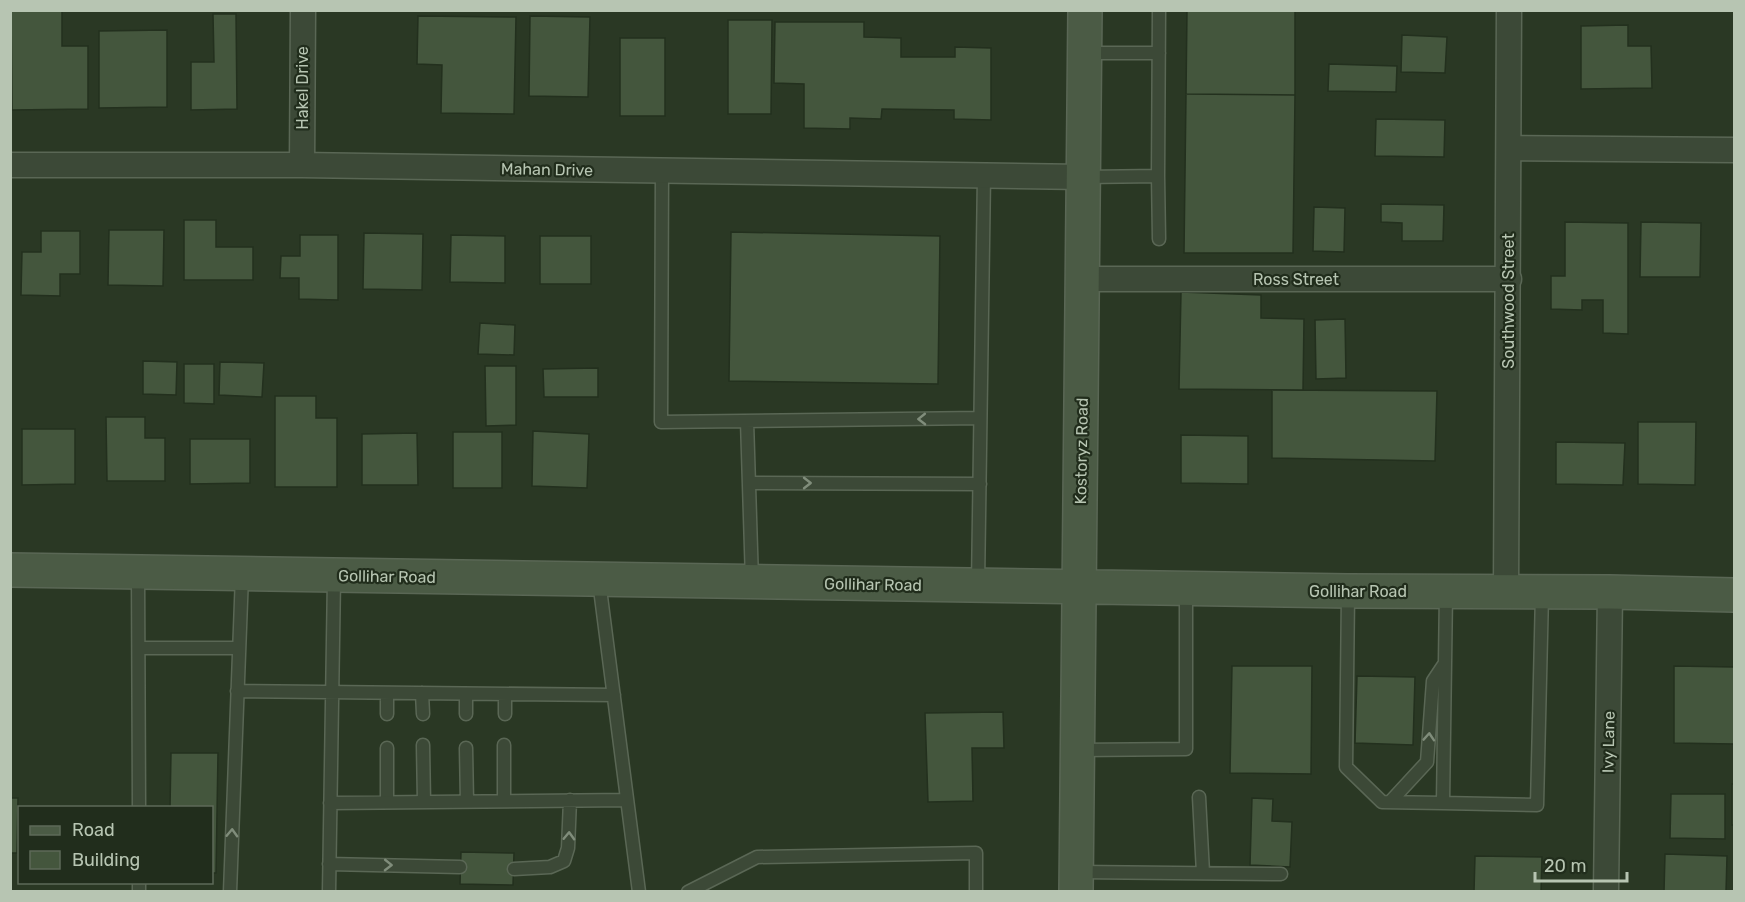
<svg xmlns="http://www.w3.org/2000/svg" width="1745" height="902" font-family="Rubik,sans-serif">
<rect width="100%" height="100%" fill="#2a3824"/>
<!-- building -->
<path fill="#44563d" stroke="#23301e" stroke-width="1.5" d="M11 10H62V46H88V109L12 110Z
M1187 10H1295V95L1186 94Z
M213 14H236L237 109 191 110V62H214Z
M418 16 516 17 514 114 441 113 442 65 417 64Z
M530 16 590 17 588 97 529 96Z
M728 20H772L771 114H728Z
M775 22H864V37L901 38V57H955V47L991 48V120L954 119V110L882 109 881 119 850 118V129L804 128V84L774 83Z
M1628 25V46H1651L1652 88 1581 89V26Z
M167 30V107L99 108V31Z
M1402 35 1447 37 1445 73 1401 72Z
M620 38H665V116H620Z
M1329 64 1397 66 1396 92 1328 91Z
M1186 94 1295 95 1293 253H1184Z
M1376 119 1445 120 1444 157 1375 156Z
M1381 204 1444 205 1443 241H1402V223L1381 222Z
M1314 207 1345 208 1344 252 1313 251Z
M184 220H216V247H253V280H184Z
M1565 222 1628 223V334L1603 333V300H1582V310L1551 309V276H1565Z
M1641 222 1701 223 1700 277H1640Z
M109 230H164L163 286 108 285Z
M41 231H80V274H60V296L21 295 22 252H41Z
M731 232 940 236 938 384 729 381Z
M364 233 423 234 422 290 363 289Z
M300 235H338V300L299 299V278H280L281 256H300Z
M451 235 505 236V283L450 282Z
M540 236H591V284H540Z
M1181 292 1261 295V318L1304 319 1303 390 1179 389Z
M1345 319 1346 378 1316 379 1315 320Z
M480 323 515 325 514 355 478 354Z
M143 361 177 362 176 395 143 394Z
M220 362 264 363 262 397 219 395Z
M184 364H214V404L184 403Z
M485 366H516V425L486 426Z
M598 368V397H544L543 369Z
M1272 390 1437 391 1435 461 1272 458Z
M275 396H316V418H337V487H275Z
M106 417H145V438H165V481H107Z
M1638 422H1696L1695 485 1638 484Z
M22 429H75V484L22 485Z
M533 431 589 434 587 488 532 486Z
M453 432H502V488H453Z
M417 433 418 485H362V434Z
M1181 435 1248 436V484L1181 483Z
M190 439H250V483L190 484Z
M1556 442 1625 443 1623 485 1556 484Z
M1232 666H1312L1311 774 1230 773Z
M1674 666 1734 667V744L1674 743Z
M1357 676 1415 677 1413 745 1355 743Z
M1003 712 1004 748H972L973 801 928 802 925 713Z
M171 753H218L216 873H212V808H170Z
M1732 784H1734V825H1732Z
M1671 794H1725V839L1670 838Z
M10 798H18L17 853H10Z
M1252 798 1273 799 1272 821 1292 822 1290 867 1250 865Z
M461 852 514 853 513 885 460 884Z
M1665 854 1727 856 1726 892H1664Z
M1475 856 1542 857 1541 892H1474Z"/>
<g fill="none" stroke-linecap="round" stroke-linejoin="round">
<defs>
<path id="lane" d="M1085 53H1159
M662 170 661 422 980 418
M1158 176 1159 239
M1085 177 1158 176 1159 10
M747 421 752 581
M749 483 980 484
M138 573 139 808
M599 581 639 892
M978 585 984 175
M1348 594 1346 767 1382 802 1443 803 1446 592
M139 648H239
M237 691 614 695
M422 693 423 714
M466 694V714
M387 714V693
M505 714V694
M423 745 424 802
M387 748V802
M466 748 467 802
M1079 750 1186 749V591
M1199 797 1203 873
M504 801V745
M1390 802 1427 762 1433 681 1445 663
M330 803 627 800
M1443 803 1537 805 1542 594
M329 864 460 867
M514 869 550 867 564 861 568 848 570 800
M1078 872 1281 874
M139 882V892
M230 892 242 575
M329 892 334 578
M688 892 757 857 976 853V892"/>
<path id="street" d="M1509 148 1734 150
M10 165H302L1084 177
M302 165 303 10
M1083 279H1509
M1506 591 1509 10
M1606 892 1610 592"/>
<path id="secondary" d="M10 570 1348 591 1610 592 1734 595
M1076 892 1085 10"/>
</defs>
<!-- lane casing -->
<use href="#lane" stroke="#5a6755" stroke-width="15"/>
<!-- street casing -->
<use href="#street" stroke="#5a6755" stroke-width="27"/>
<!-- secondary casing -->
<use href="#secondary" stroke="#5a6755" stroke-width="36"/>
<!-- lane -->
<use href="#lane" stroke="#3c4937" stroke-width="12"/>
<!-- street -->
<use href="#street" stroke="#3c4937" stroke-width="24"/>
<!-- secondary -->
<use href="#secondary" stroke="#4b5b45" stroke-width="33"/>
</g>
<!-- one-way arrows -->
<defs><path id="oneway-chevron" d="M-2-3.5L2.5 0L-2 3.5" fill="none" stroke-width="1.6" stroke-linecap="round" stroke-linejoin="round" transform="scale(1.5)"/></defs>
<g stroke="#808d7b">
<use href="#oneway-chevron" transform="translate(922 419) rotate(179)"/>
<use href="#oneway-chevron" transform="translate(807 483)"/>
<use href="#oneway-chevron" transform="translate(1429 737) rotate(-86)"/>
<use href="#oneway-chevron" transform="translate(232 833) rotate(-88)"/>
<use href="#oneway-chevron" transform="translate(569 836) rotate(-88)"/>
<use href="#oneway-chevron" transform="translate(388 865) rotate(1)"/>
</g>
<g text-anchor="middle" stroke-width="4.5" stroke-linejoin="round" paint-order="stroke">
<!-- street labels -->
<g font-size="16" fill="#b7c5b2" stroke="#212d1c">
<text transform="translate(302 88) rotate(-90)" y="6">Hakel Drive</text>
<text transform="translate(547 169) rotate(1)" y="6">Mahan Drive</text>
<text x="1296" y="285">Ross Street</text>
<text transform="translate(1508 301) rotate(-90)" y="6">Southwood Street</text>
<text transform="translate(1081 451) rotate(-89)" y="6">Kostoryz Road</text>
<text transform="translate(387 576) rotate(1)" y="6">Gollihar Road</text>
<text transform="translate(873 584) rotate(1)" y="6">Gollihar Road</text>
<text x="1358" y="597">Gollihar Road</text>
<text transform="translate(1608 742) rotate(-89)" y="6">Ivy Lane</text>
</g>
</g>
<!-- border -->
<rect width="1745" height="902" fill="none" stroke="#b7c5b2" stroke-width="24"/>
<!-- legend -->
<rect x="18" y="806" width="195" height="78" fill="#212d1c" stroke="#5d6a58" stroke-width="1.5"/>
<rect x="30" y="826" width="30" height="9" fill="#4b5b45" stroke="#5d6a58" stroke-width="1.5"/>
<text x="72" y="836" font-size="18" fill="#b7c5b2">Road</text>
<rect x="30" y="851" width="30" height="18" fill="#44563d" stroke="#5d6a58" stroke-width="1.5"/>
<text x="72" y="866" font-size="18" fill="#b7c5b2">Building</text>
<!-- scale -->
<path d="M1535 872v9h92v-9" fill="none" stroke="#b7c5b2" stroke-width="3"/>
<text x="1544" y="872" font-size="18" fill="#b7c5b2" stroke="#212d1c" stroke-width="4.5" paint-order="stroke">20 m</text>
</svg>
